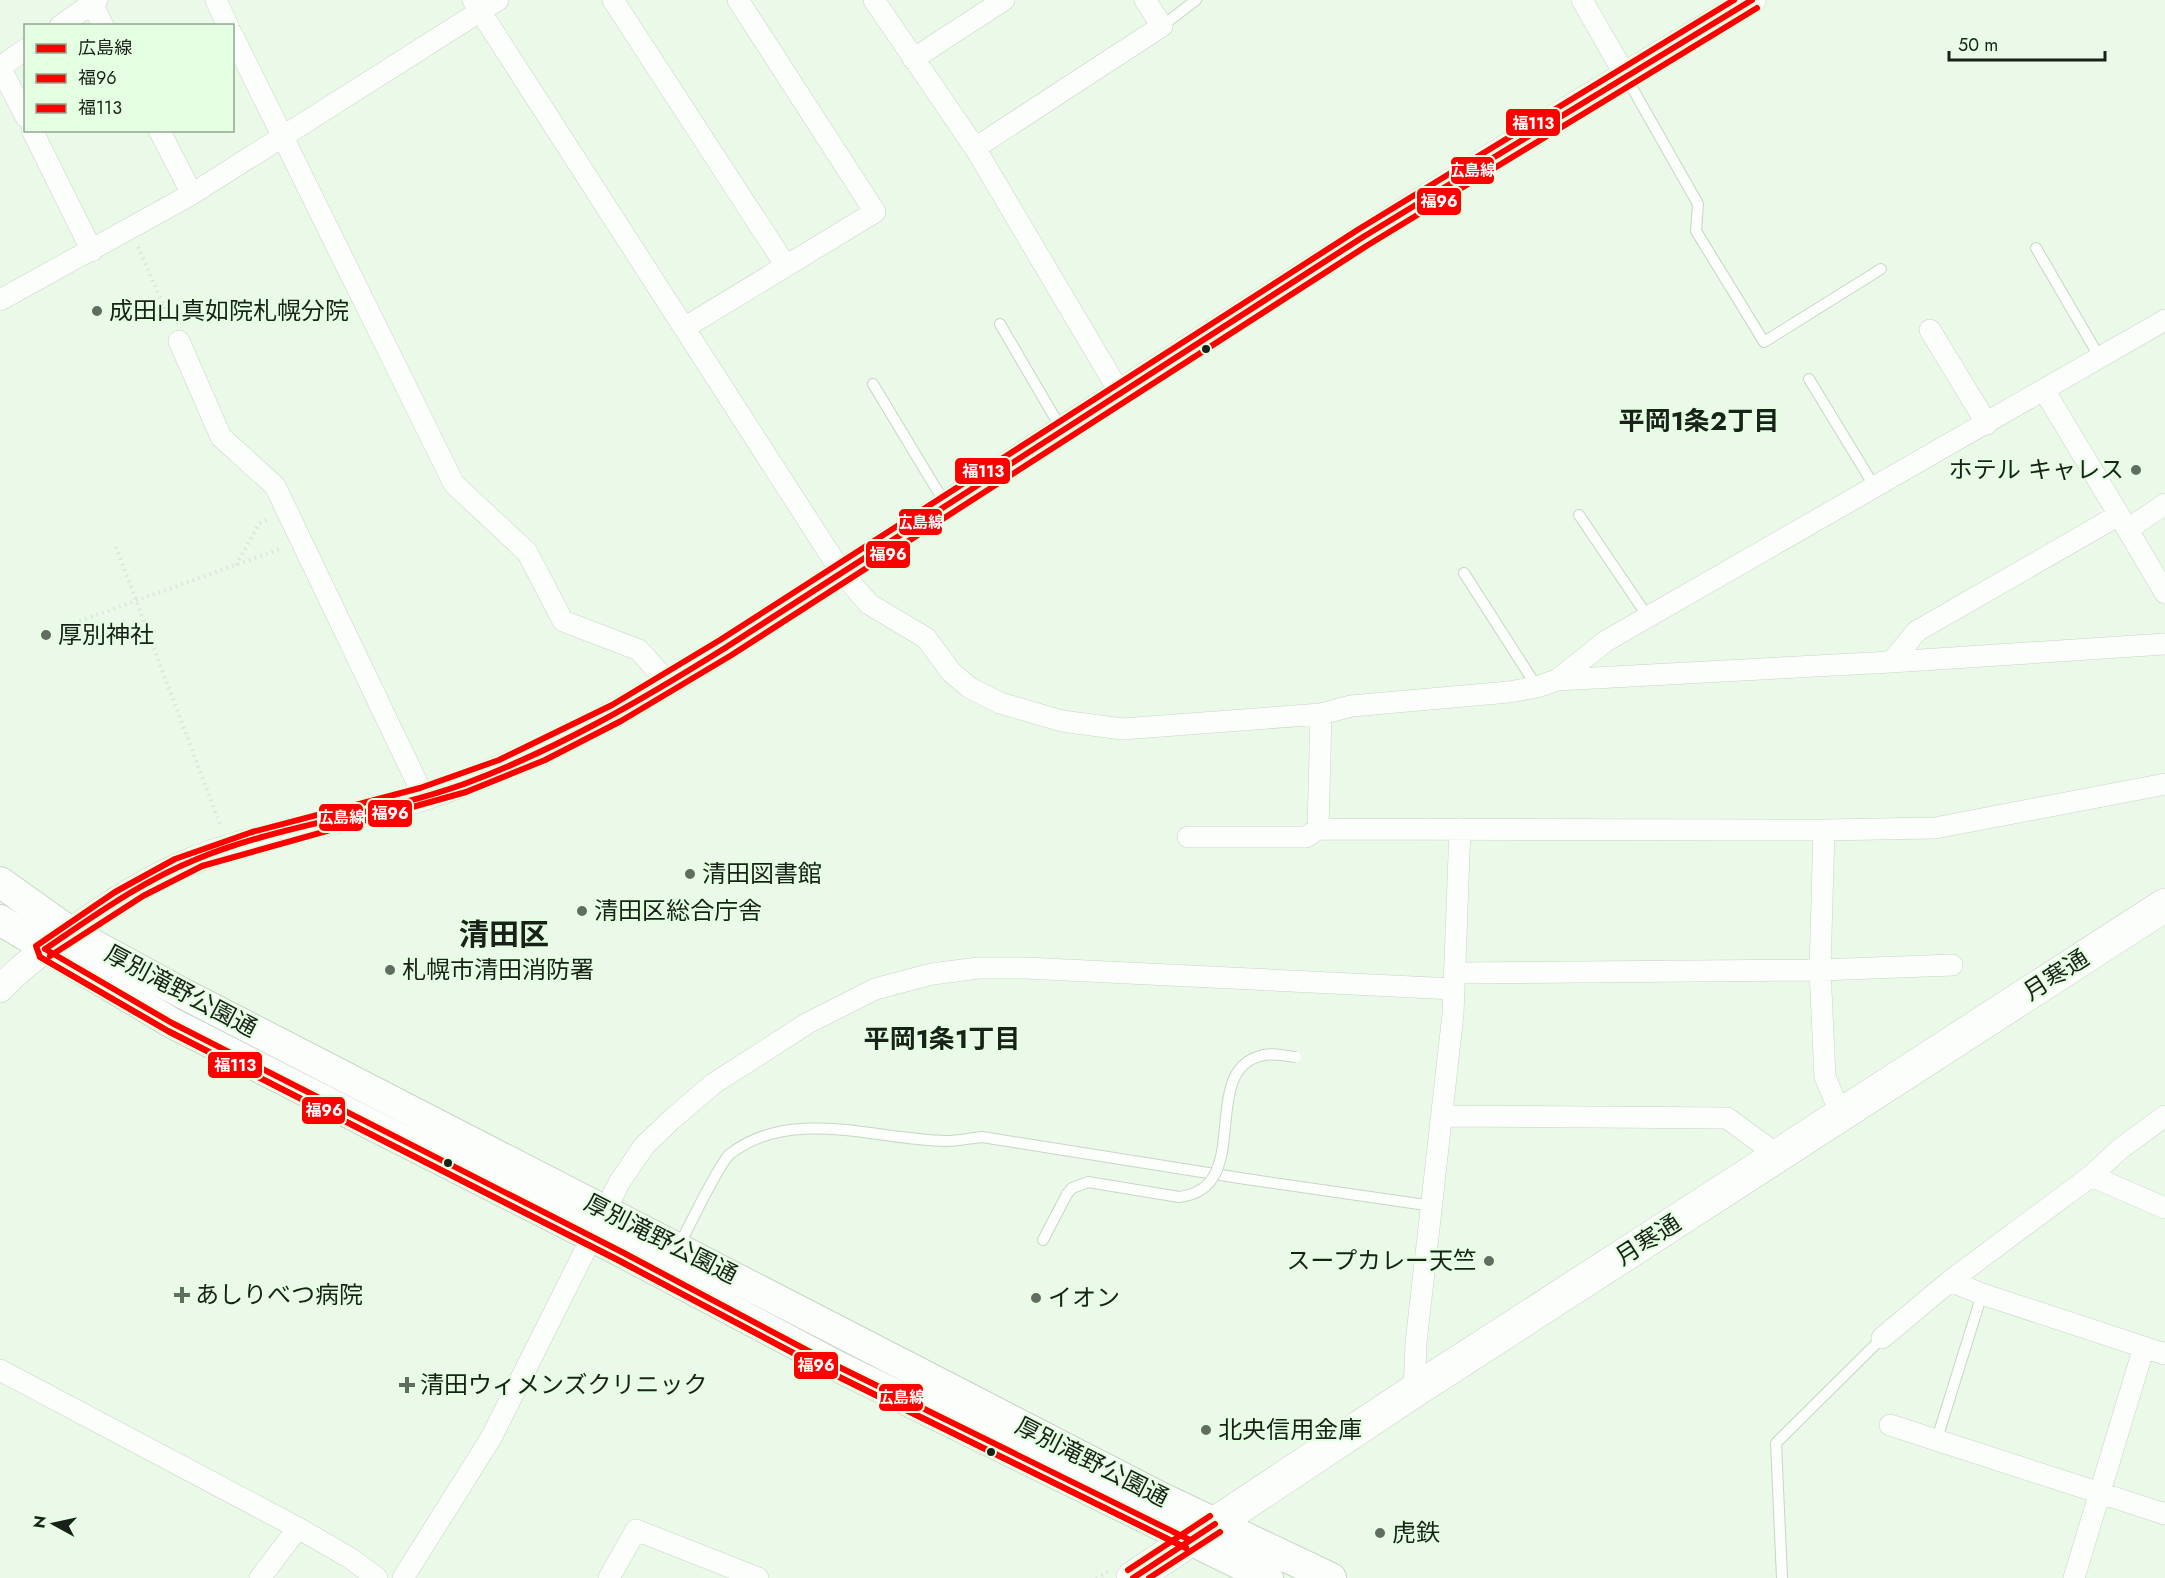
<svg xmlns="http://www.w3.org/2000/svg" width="2165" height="1578" font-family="Jost,'Noto Sans JP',sans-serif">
<rect width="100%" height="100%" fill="#eaf9e8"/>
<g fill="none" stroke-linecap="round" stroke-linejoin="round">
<defs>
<path id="service" d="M1162 26 1196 0
M1626 77 1698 204 1696 231 1764 342 1881 269
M2036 248 2100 358
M1000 324 1062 430
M1809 379 1876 489
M873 384 946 505
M1579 515 1648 617
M1464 573 1537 687
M1043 1240 1067 1194
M679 1246C687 1230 720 1162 730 1154 792 1106 875 1140 946 1141 958 1141 970 1138 982 1137L1246 1179 1433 1206
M1937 1439 1982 1294
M1782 1578 1776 1443 1882 1338"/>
<path id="minor" d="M216 0 228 26
M473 0 842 573 869 604 926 638 951 672 970 688 1000 703 1062 721 1122 729 1321 714 1351 706 1509 692 1537 687 1557 680 1606 641 2165 320
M613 0 786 266
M874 0 975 148 1120 393
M1582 0 1625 75
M92 3 103 26
M60 26 97 0
M232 34 454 484 527 552 563 621 639 650 669 684
M913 59 1004 0
M0 67 26 117
M0 67 26 49
M32 130 92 251
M159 130 192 194
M975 148 1162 26 1145 0
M0 300 192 194 498 0
M684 328 875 212 738 0
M1930 330 1987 424
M179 341 221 437 275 486 424 797
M2044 390 2119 515
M2128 529 2165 504
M1891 662 1917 631 2119 515 2165 593
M1557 680 1891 662 2165 644
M1318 829 1321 714
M1824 830 1820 970 1825 1077 1841 1115
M1188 837H1306L1318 829 1824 830 1935 828 2165 784
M1455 973 1820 970 1952 965
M1443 1116 1727 1118 1779 1156
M2091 1176 2165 1208
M1950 1281 1982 1294 2165 1354
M1882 1338 1950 1281 2091 1176 2120 1149 2165 1116
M0 1370 298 1528 350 1558 377 1578
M1414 1391 1416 1343 1453 1014 1460 829
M1890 1425 2165 1514
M260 1578 298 1528
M403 1578 491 1438 619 1183 644 1146 671 1120 713 1084 808 1023 875 989 932 974 978 968H1025L1454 989
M609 1578 636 1530 758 1578
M2074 1578 2144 1347"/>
<path id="tertiary" d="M0 989C21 966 44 950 70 932 119 897 170 865 229 848 293 828 361 817 426 796 533 761 630 708 725 648 1065 429 1403 204 1752 0"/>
<path id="secondary" d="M0 882 70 932 184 994 1162 1498 1331 1578
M0 920 172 1023 622 1252 835 1365 1268 1578"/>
<path id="trunk" d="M1133 1578 1414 1391 2165 905"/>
</defs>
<!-- service casing -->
<use href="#service" stroke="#c9d5c7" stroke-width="12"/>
<!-- minor casing -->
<use href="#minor" stroke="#c9d5c7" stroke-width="22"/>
<!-- tertiary casing -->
<use href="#tertiary" stroke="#c9d5c7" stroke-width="28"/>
<!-- secondary casing -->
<use href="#secondary" stroke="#c9d5c7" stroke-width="32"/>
<!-- trunk casing -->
<use href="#trunk" stroke="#c9d5c7" stroke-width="34"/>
<!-- path -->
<path stroke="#dee3de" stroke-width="4" stroke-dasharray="1.5 4.5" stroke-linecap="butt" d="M138 247 171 322
M116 547 221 827
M236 565 259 524 268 519
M74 623 283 548
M1096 1578 1109 1571"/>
<!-- service -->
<use href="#service" stroke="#fcfefc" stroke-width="10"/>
<!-- minor -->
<use href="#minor" stroke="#fcfefc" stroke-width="21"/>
<!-- tertiary -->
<use href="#tertiary" stroke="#fcfefc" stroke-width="27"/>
<!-- secondary -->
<use href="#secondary" stroke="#fcfefc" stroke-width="30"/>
<!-- trunk -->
<use href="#trunk" stroke="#fcfefc" stroke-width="33"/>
<defs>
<path id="service-bridge" d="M1067 1194 1072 1188 1088 1182 1179 1197C1255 1189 1198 1073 1260 1056 1271 1052 1285 1056 1296 1057"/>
</defs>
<!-- service-bridge casing -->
<use href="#service-bridge" stroke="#c9d5c7" stroke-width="12" stroke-linecap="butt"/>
<!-- service-bridge -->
<use href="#service-bridge" stroke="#fcfefc" stroke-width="10"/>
<defs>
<path id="bus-1" d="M45 949C94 916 142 881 197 859 282 824 377 815 464 784 556 750 642 700 725 648L1363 237 1752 0
M45 949 172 1023 622 1252 835 1365 1190 1540
M1133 1578 1215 1524"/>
<path id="bus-2" d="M50 956 143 896 202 866 466 792 545 760 621 721 730 656 1368 245 1757 8
M40 957 168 1031 618 1260 831 1373 1186 1548
M1149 1578 1220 1532"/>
<path id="bus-3" d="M1186 1548 831 1373 618 1260 168 1031 40 957 36 946 115 892 175 859 252 832 420 788 499 760 612 705 720 640 1359 229 1734 0
M1128 1570 1210 1516"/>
</defs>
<!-- bus-1 casing -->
<use href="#bus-1" stroke="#e5ffe2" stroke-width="10"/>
<!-- bus-2 casing -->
<use href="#bus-2" stroke="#e5ffe2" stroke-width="10"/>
<!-- bus-3 casing -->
<use href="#bus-3" stroke="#e5ffe2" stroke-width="10"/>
<!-- bus-1 -->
<use href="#bus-1" stroke="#f00" stroke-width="6"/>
<!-- bus-2 -->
<use href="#bus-2" stroke="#f00" stroke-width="6"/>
<!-- bus-3 -->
<use href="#bus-3" stroke="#f00" stroke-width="6"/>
</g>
<!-- markers -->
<g fill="#626d61" stroke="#e5ffe2" stroke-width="2">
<circle cx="97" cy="311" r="6"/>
<circle cx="2136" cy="470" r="6"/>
<circle cx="46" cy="635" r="6"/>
<circle cx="690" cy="874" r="6"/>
<circle cx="582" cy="911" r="6"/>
<circle cx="390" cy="970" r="6"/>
<circle cx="1489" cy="1261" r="6"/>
<path d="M179 1286h6v6h6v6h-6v6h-6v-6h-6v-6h6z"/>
<circle cx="1036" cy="1298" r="6"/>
<path d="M404 1376h6v6h6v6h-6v6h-6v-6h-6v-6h6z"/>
<circle cx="1206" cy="1430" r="6"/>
<circle cx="1380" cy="1533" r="6"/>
</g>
<g fill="#192218" stroke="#e5ffe2" stroke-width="2">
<circle cx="1206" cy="349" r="5"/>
<circle cx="448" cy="1163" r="5"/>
<circle cx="991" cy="1452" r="5"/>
</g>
<g text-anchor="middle" stroke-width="4.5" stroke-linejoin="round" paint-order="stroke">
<!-- poi labels -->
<g font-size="24" fill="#192218" stroke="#e5ffe2" text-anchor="start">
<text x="109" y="319">成田山真如院札幌分院</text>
<text x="2124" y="478" text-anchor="end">ホテル キャレス</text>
<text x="58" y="643">厚別神社</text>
<text x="702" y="882">清田図書館</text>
<text x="594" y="919">清田区総合庁舎</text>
<text x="402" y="978">札幌市清田消防署</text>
<text x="1477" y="1269" text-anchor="end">スープカレー天竺</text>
<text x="195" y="1303">あしりべつ病院</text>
<text x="1048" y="1306">イオン</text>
<text x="420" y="1393">清田ウィメンズクリニック</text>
<text x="1218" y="1438">北央信用金庫</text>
<text x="1392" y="1541">虎鉄</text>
</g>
<!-- street labels -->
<g font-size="24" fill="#192218" stroke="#e5ffe2">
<text transform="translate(2056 975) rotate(-33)" y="8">月寒通</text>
<text transform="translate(181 991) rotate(28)" y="8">厚別滝野公園通</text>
<text transform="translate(661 1239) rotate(27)" y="8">厚別滝野公園通</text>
<text transform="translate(1648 1240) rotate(-33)" y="8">月寒通</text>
<text transform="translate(1092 1462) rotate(27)" y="8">厚別滝野公園通</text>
</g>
<!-- neighbourhood labels -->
<g font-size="26" font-weight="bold" fill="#192218" stroke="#e5ffe2">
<text x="1699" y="430">平岡1条2丁目</text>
<text x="942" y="1048">平岡1条1丁目</text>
</g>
<!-- district labels -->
<g font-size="30" font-weight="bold" fill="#192218" stroke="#e5ffe2">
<text x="504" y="945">清田区</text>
</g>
</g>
<g stroke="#e5ffe2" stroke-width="2">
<rect x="1505" y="108" width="56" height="29" rx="6" fill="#f00"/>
<rect x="1450" y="156" width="45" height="29" rx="6" fill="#f00"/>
<rect x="1416" y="187" width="46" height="29" rx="6" fill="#f00"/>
<rect x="954" y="457" width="57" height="28" rx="6" fill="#f00"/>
<rect x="898" y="508" width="45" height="28" rx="6" fill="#f00"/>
<rect x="865" y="540" width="46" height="29" rx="6" fill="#f00"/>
<rect x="367" y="799" width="46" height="29" rx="6" fill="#f00"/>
<rect x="318" y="803" width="46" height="29" rx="6" fill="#f00"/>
<rect x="207" y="1051" width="56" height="28" rx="6" fill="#f00"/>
<rect x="301" y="1096" width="45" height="29" rx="6" fill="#f00"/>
<rect x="793" y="1351" width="46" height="29" rx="6" fill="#f00"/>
<rect x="878" y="1383" width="46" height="29" rx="6" fill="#f00"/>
</g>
<g font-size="16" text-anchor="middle" font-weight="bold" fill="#fff">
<text x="1533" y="129">福113</text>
<text x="1472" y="176">広島線</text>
<text x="1439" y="207">福96</text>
<text x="983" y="477">福113</text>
<text x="920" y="528">広島線</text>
<text x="888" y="560">福96</text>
<text x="390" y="819">福96</text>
<text x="341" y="823">広島線</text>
<text x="235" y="1071">福113</text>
<text x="324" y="1116">福96</text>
<text x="816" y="1371">福96</text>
<text x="901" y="1403">広島線</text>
</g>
<!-- legend -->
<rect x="24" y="24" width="210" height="108" fill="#e5ffe2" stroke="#93a791" stroke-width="1.5"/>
<rect x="36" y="44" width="30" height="9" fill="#ff0000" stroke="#93a791" stroke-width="1.5"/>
<text x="78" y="54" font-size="18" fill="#192218">広島線</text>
<rect x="36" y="74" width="30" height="9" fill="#ff0000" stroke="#93a791" stroke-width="1.5"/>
<text x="78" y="84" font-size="18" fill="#192218">福96</text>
<rect x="36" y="104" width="30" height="9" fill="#ff0000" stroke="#93a791" stroke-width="1.5"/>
<text x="78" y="114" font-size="18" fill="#192218">福113</text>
<!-- north arrow -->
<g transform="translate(54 1524) rotate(278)" stroke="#e5ffe2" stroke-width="4.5" paint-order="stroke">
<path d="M0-4.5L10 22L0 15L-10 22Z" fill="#192218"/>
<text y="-9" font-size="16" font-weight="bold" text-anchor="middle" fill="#192218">N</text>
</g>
<!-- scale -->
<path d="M1949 51v9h156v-9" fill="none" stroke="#192218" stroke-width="3"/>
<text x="1958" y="51" font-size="18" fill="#192218" stroke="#e5ffe2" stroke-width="4.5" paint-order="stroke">50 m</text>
</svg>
